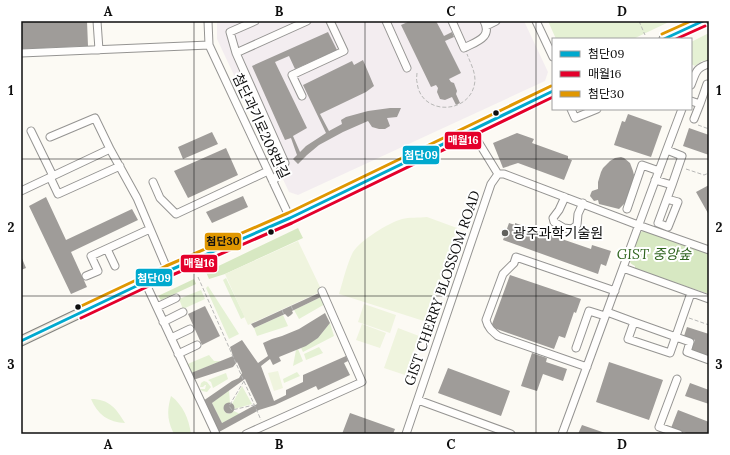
<svg xmlns="http://www.w3.org/2000/svg" width="730" height="455" font-family="Lora,'Noto Sans KR',serif">
<rect width="100%" height="100%" fill="#fcfaf4"/>
<!-- industrial -->
<path fill="#f3edf0" d="M217 21H524L548 72 545 81 298 195 289 192 217 39Z"/>
<!-- green -->
<path fill="#e5f1d4" d="M548 21H671L633 39H556Z
M707 34 709 35V61H702L695 66 691 64V42Z
M226 278 245 317 241 319 223 280Z
M208 286 239 334 229 339 206 288Z
M201 290 205 299 183 309 179 299Z
M321 297 325 304 299 319 294 310Z
M283 315 288 326 257 336 254 328Z
M330 323 334 336 303 352 301 348 318 338Z
M319 347 323 353 306 360 304 354Z
M298 349 303 361 293 366 296 350Z
M209 355 214 361H221L189 374 186 365 190 363Z
M297 372 300 376 284 383 283 379Z
M226 373 228 379 213 388 211 382 208 380Z
M204 381 207 382 211 387 207 392 202 391 200 389H205L206 385H205L203 387H200L201 383Z
M242 386 252 404 234 409 232 404Z
M229 390 230 403 224 406V411L228 414 231 413 234 411 240 414 222 423 212 403Z
M171 396C183 405 189 419 191 434H174L173 432C167 419 167 410 171 396Z
M91 399C109 399 116 408 125 423 109 423 97 414 91 399Z"/>
<!-- forest -->
<path fill="#d7e8c2" d="M298 228 303 238 225 274 209 279 206 272Z
M647 230 709 252V294L635 269V266C631 264 630 263 629 258L638 234 640 232Z
M194 279 196 284 161 300 158 296Z"/>
<!-- pitch -->
<path fill="#eff4de" d="M427 217 457 228 427 322 339 294C343 281 347 264 353 252 361 240 388 223 402 219 409 217 419 218 427 217Z
M298 241 322 291 248 325 225 274Z
M364 304 396 315 390 333 358 322Z
M362 324 386 333 380 348 356 340Z
M398 328 419 336 405 375 384 368Z
M278 371 283 388 274 391 268 373Z"/>
<!-- building -->
<path fill="#9f9c99" fill-rule="evenodd" d="M21 21H87L88 46 21 49Z
M410 21H436L444 36 452 32 454 37 445 41 461 73 449 79 451 82 454 83 457 91 456 94 460 103 456 105 452 97 445 100 440 99 437 92 438 88 436 85 431 87 401 25Z
M328 32 337 50 295 69 289 56 275 62 307 128 293 136 300 152 306 146 326 133 303 85 352 61 354 65 363 60 374 86 366 92 320 114 329 131 342 124 341 120 346 117 368 111 390 108H401L397 117 387 118 390 126 385 129H379L372 127 368 121 343 132 319 145 307 155 298 164 293 159 297 155 291 138 285 140 252 66Z
M628 114 662 126 651 157 614 145 622 121 625 122Z
M689 128 709 135V155L683 146Z
M212 132 218 144 183 159 178 147Z
M517 133 534 139 532 143 568 156V159L572 160 564 180 518 163 503 168 493 143Z
M226 148 238 175 188 198 174 171Z
M621 157 624 158 630 163 633 171 634 175 633 183 625 203 619 209 599 204 598 200 594 201 590 196 591 193 592 191 598 189V182L601 172 603 168 610 161 615 158Z
M709 185V215L696 192Z
M243 196 248 207 212 223 206 212Z
M46 197 66 240 132 209 138 220 71 252 87 287 71 294 29 206Z
M509 223 515 225V223L591 249 592 245 611 251 606 266 601 264 598 274 503 240Z
M21 256 26 268 21 270Z
M510 275 581 299 576 313 574 312 565 338 559 336 554 349 491 327Z
M319 293 321 297 292 311 293 313 291 315 288 317 285 314 254 328 251 324Z
M205 306 220 336 202 345 188 314Z
M325 313 330 323 318 338 306 346 279 357 281 361 273 365 270 359 261 366 274 401 286 395V390L303 382V375L346 356 348 361 344 363 350 375 318 390 316 386 275 405 259 410 219 432 203 401 232 381 239 378 242 373 237 362 233 367 193 380 191 373 233 356 230 347 242 340 258 363 268 356 263 343 272 339 282 336 299 329ZM245 379 257 404 222 423 212 403Z
M687 327 709 334V357L691 351 695 340 684 336Z
M532 353 547 358 546 362 567 369 563 381 543 374 537 391 521 386Z
M609 362 663 380 649 420 596 402Z
M448 368 510 391 501 416 438 393Z
M690 383 709 390V404L685 396Z
M223.5 408a5.5 5.5 0 1 1 11 0a5.5 5.5 0 1 1-11 0Z
M678 410 709 422V434H689L671 428Z
M350 413 395 429 393 434H363L359 433V434H342Z
M582 425 608 434H578Z"/>
<g fill="none" stroke-linecap="round" stroke-linejoin="round">
<defs>
<path id="minor" d="M97 21 99 50
M208 21 209 45 290 218
M386 21 407 68
M452 21 464 48C475 42 493 38 484 21
M536 21 553 57
M486 26 496 21
M21 53 209 45
M236 53 230 32 255 21
M691 85C696 73 695 68 709 64
M302 96 292 75 344 51 330 21
M691 101 700 104 694 119
M700 104 707 84
M571 109 575 118 597 109
M31 131 53 176
M50 137 95 118 110 149
M479 143 498 174
M667 150 682 156 672 185
M50 177 58 194 120 166
M655 180 672 185 658 223 668 227 678 202 667 199
M153 182 160 198 176 214 268 171
M273 182 285 163 236 53 307 21
M21 191 110 149 137 198 168 271
M565 197 559 210 553 218 554 222 564 228 572 229 577 225 578 214 583 203
M627 209 642 165 659 171
M107 249 115 266
M623 268 709 299
M86 276 98 271 91 256 150 229
M145 282 216 434
M157 307 176 298
M607 312 634 322 628 339 670 353 691 293
M163 322 183 312
M634 322 690 342 687 352 709 360
M171 338 190 329
M576 348 589 311 605 316
M178 354 197 345
M587 367 498 336C492 331 488 328 486 320L503 274 514 263 516 257 615 291
M677 379 659 427 679 434
M418 400 511 434
M246 434 362 382 322 291
M406 434 491 184 498 174H504L638 225 709 250
M562 434C602 326 641 217 682 109"/>
<path id="major" d="M664 39 703 21
M21 341 168 271 290 218 553 91"/>
</defs>
<!-- minor casing -->
<use href="#minor" stroke="#959492" stroke-width="9"/>
<!-- major casing -->
<use href="#major" stroke="#82827f" stroke-width="11"/>
<!-- path -->
<path stroke="#b8b8b7" stroke-width="1" stroke-dasharray="4 2" stroke-linecap="butt" d="M639 21 645 35
M417 73C417 76 416 79 417 82 420 117 473 115 475 80 475 71 470 62 467 54
M698 125 709 129
M686 169 704 175 709 173
M198 277 261 420
M291 306 293 310
M282 310 284 315
M689 318 709 325
M244 381 229 406 232 410 254 405"/>
<!-- minor -->
<use href="#minor" stroke="#fffefd" stroke-width="7"/>
<!-- major -->
<use href="#major" stroke="#ece7da" stroke-width="9"/>
<defs>
<path id="bus-1" d="M664 39 703 21
M21 341 168 271 290 218 553 91"/>
<path id="bus-2" d="M676 39 705 26
M81 318 170 276 292 223 553 97"/>
<path id="bus-3" d="M662 34 691 21
M77 308 166 266 288 213 551 86"/>
</defs>
<!-- bus-1 casing -->
<use href="#bus-1" stroke="#fff" stroke-width="6"/>
<!-- bus-2 casing -->
<use href="#bus-2" stroke="#fff" stroke-width="6"/>
<!-- bus-3 casing -->
<use href="#bus-3" stroke="#fff" stroke-width="6"/>
<!-- bus-1 -->
<use href="#bus-1" stroke="#00a9ce" stroke-width="3"/>
<!-- bus-2 -->
<use href="#bus-2" stroke="#e4002b" stroke-width="3"/>
<!-- bus-3 -->
<use href="#bus-3" stroke="#e09701" stroke-width="3"/>
</g>
<!-- grid -->
<path fill="none" stroke="#0e0e0e" stroke-width="1" stroke-opacity="0.55" d="M194 21V434M365 21V434M536 21V434M21 159H709M21 296H709"/>
<!-- markers -->
<g fill="#0e0e0e" stroke="#fff" stroke-width="1.5">
<circle cx="496" cy="113" r="3.5"/>
<circle cx="271" cy="232" r="3.5"/>
<circle cx="78" cy="307" r="3.5"/>
</g>
<circle fill="#61615e" stroke="#fff" stroke-width="1.5" cx="505" cy="233" r="4"/>
<g text-anchor="middle" stroke-width="4" stroke-linejoin="round" paint-order="stroke">
<!-- street labels -->
<g font-size="14" fill="#0e0e0e" stroke="#fff">
<text transform="translate(261 126) rotate(65)" y="5">첨단과기로208번길</text>
<text transform="translate(442 288) rotate(-71)" y="5">GIST CHERRY BLOSSOM ROAD</text>
</g>
<!-- poi labels -->
<g font-size="14" fill="#0e0e0e" stroke="#fff" text-anchor="start">
<text x="513" y="238">광주과학기술원</text>
</g>
<!-- park labels -->
<g font-size="14" font-style="italic" fill="#30651f" stroke="#fff">
<text x="654" y="259">GIST 중앙숲</text>
</g>
</g>
<g stroke="#fff" stroke-width="1.5">
<rect x="444" y="131" width="38" height="19" rx="4" fill="#e4002b"/>
<rect x="402" y="145" width="38" height="20" rx="4" fill="#00a9ce"/>
<rect x="204" y="232" width="38" height="19" rx="4" fill="#e09701"/>
<rect x="180" y="254" width="38" height="19" rx="4" fill="#e4002b"/>
<rect x="135" y="268" width="38" height="19" rx="4" fill="#00a9ce"/>
</g>
<g font-size="11" text-anchor="middle" font-weight="bold" fill="#fff">
<text x="463" y="144">매월16</text>
<text x="421" y="159">첨단09</text>
<text x="199" y="267">매월16</text>
<text x="154" y="282">첨단09</text>
</g>
<g font-size="11" text-anchor="middle" font-weight="bold" fill="#111">
<text x="223" y="245">첨단30</text>
</g>
<!-- border -->
<rect width="730" height="455" fill="none" stroke="#ffffff" stroke-width="44"/>
<!-- legend -->
<rect x="552" y="38" width="140" height="72" fill="#ffffff" stroke="#9f9f9f"/>
<rect x="560" y="51" width="20" height="6" fill="#00a9ce" stroke="#9f9f9f"/>
<text x="588" y="58" font-size="12" fill="#0e0e0e">첨단09</text>
<rect x="560" y="71" width="20" height="6" fill="#e4002b" stroke="#9f9f9f"/>
<text x="588" y="78" font-size="12" fill="#0e0e0e">매월16</text>
<rect x="560" y="91" width="20" height="6" fill="#e09701" stroke="#9f9f9f"/>
<text x="588" y="98" font-size="12" fill="#0e0e0e">첨단30</text>
<rect x="22" y="22" width="686" height="411" fill="none" stroke="#0e0e0e" stroke-width="1.5"/>
<g font-size="13" text-anchor="middle" font-weight="bold" fill="#0e0e0e">
<text x="108" y="16">A</text>
<text x="279" y="16">B</text>
<text x="451" y="16">C</text>
<text x="622" y="16">D</text>
<text x="11" y="95">1</text>
<text x="719" y="95">1</text>
<text x="11" y="232">2</text>
<text x="719" y="232">2</text>
<text x="11" y="369">3</text>
<text x="719" y="369">3</text>
<text x="108" y="449">A</text>
<text x="279" y="449">B</text>
<text x="451" y="449">C</text>
<text x="622" y="449">D</text>
</g>
</svg>
